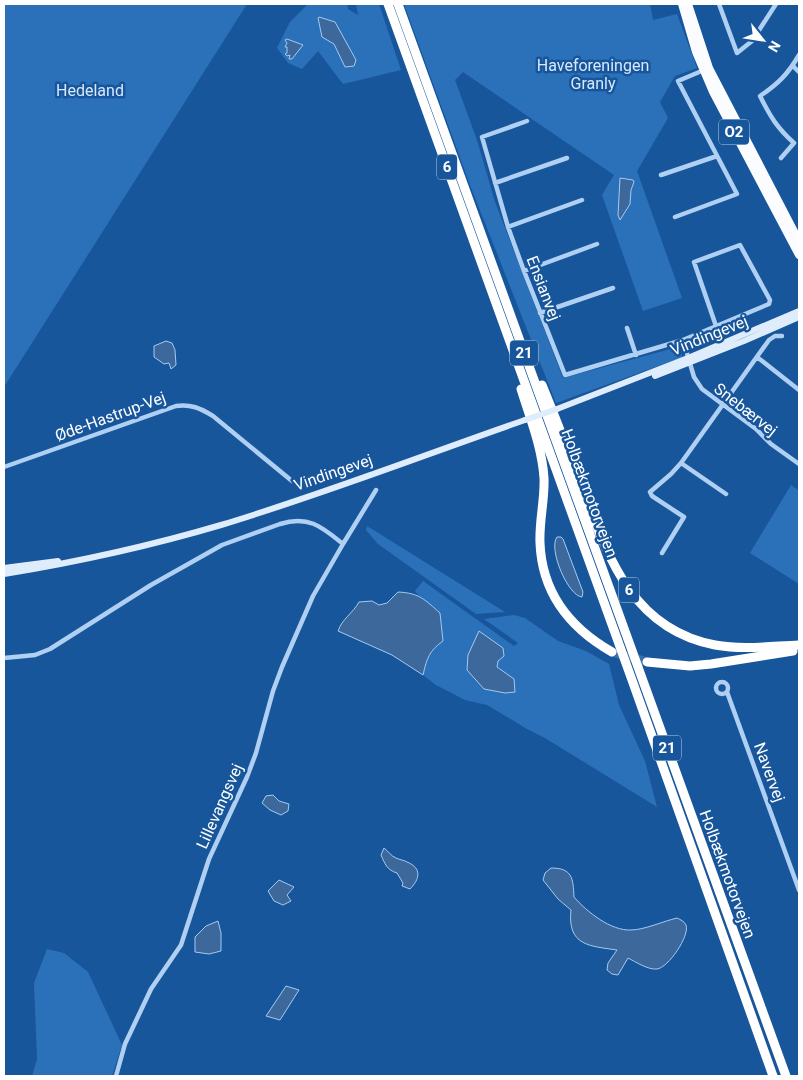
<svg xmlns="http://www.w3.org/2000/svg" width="803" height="1080" font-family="Roboto,sans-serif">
<rect width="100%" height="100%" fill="#18569c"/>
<!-- green -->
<path fill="#2b71ba" d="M4 4H247L4 387Z
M308 4H347L348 9 358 15 356 4H379L401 70 343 84 318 51 302 69 288 63 277 48 290 22Z
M404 4H650L653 20 677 14 697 68 675 76 660 102 668 118 637 171 682 298 643 311 602 195 614 175 463 72 455 80 477 140 495 202 563 378 678 347 683 357 556 403 470 185Z
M791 485 798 490 799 488V584L750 553Z
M367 526 505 612 476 614 378 544 366 530Z
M423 581 514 646 518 643 484 619 514 615 525 618 558 641 586 651 609 664 619 705 645 761 657 807 545 738 527 729 487 705 465 700 436 685 423 675C427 658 429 651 443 641L440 613 420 597 415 591Z
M47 949 64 953 88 972 122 1045 112 1076H32L37 1059 34 983Z"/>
<!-- water -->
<path fill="#3d689b" stroke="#a2cbf4" d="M319 17 335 22 356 60 354 66 345 67 334 44 322 37 318 18Z
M287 39 303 45 292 59H289L290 55 287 56 285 54 287 53V47H285L287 43 285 40Z
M620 178 633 180 634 182 631 190 630 204 620 220 618 215Z
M166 341 172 343 175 350 176 365 171 369 169 363 164 364 154 357V346Z
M557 537H561L563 539 583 592 582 597C568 596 548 549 557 537Z
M398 592C420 593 425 600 440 613L443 641C429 651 427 658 423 675L392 655 338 631C342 619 353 613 359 602L372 601 379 605 387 603Z
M479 631 503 648 504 656 498 661 497 667 514 679 515 692 505 693 484 689 467 670 468 655Z
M273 795 279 801 289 804 288 811 281 815 270 810 262 803 266 796Z
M384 848C388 851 391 856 396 858 400 860 404 860 407 862 422 868 420 879 410 889L402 886 403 883 397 873C387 870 385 864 381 855Z
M551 868C573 868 573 879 574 897 587 912 611 931 631 930 644 930 664 921 677 918 681 920 684 921 686 925 690 936 668 968 657 969 648 970 636 962 628 958L618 975 612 974 607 970 608 963 617 950C590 946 567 946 571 910L558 899 543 880 545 873Z
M279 880 294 887 287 895 291 901 283 905 274 901 268 891Z
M218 921 221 933V951L209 954 195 952V937L206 926Z
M286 986 299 990 280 1020 266 1016Z"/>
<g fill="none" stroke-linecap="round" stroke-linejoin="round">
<!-- motorway-tunnel -->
<path stroke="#3b6fab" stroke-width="9" stroke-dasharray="9 4.5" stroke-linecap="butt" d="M612 652 647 662"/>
<!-- minor -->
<path stroke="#afd0f2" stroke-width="4.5" d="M719 4 737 53 752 41 776 4
M793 66 799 72
M527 121 482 137 508 227 524 271 565 375 683 340 769 304 770 300 740 245 694 262 716 326
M781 158 794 143C777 128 770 116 760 96 778 84 788 74 799 55
M661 175 717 156
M495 183 567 158
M675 217 737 194 678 81 704 70
M508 227 582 200
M524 271 597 244
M540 313 613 288
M627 328 636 355
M683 340 694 377 702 389 756 429 771 444 799 464
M757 357 799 390
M681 463 726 494
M4 467 176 406C191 404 200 408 213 416L292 481
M343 544 376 490
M662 553 684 517 652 496 650 492 671 474 681 463 769 340 775 336H782
M4 658 35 655 50 649 151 585 222 545 280 524C309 515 322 527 343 544L313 596 282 667 273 691 256 753 247 777 209 859 181 945 151 989 125 1044 116 1076
M716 688a6 6 0 1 1 12 0a6 6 0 1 1-12 0Z
M727 692 799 890"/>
<!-- secondary -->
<path stroke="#deecfc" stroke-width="6" d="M655 376 744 341 799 317
M557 409 688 358 799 311
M4 568 58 561
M4 574C77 562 150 546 221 525 324 494 424 455 525 420"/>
<!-- primary -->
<path stroke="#fafcff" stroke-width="8" d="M682 4 696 52 713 92 799 255
M688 4 709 68 799 241"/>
<!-- motorway -->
<path stroke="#fff" stroke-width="9" d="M388 4 632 680 773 1076
M398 4 786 1076
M542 385C556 419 569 453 582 488 608 557 632 629 715 645 743 650 772 646 799 645
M521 389C530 418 542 447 544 478 545 499 539 521 540 543 542 593 570 628 612 652
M647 662 690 666 711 664 793 651"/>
<!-- secondary-bridge -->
<path stroke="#deecfc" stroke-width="6" d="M525 420 557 409"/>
</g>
<g text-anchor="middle" stroke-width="5" stroke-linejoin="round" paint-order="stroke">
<!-- shield labels -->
<g fill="#18569c" stroke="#bacce1" stroke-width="1">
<rect x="719" y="119.5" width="30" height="25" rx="4"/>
<rect x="437" y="154.5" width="20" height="25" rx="4"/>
<rect x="510" y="340.5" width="28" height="25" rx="4"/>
<rect x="619" y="577.5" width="20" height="25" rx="4"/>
<rect x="653" y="735.5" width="28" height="25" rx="4"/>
</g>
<g font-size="15" font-weight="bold" fill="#fff">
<text x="734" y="137">O2</text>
<text x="447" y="172">6</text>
<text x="524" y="358">21</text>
<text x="629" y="595">6</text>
<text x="667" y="753">21</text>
</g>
<!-- park labels -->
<g font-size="16" fill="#d7e9fc" stroke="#18569c">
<text x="593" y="71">Haveforeningen<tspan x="593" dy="18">Granly</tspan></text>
<text x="90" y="96">Hedeland</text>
</g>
<!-- street labels -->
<g font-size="16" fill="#fff" stroke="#18569c">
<text transform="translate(544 288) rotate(69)" y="6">Ensianvej</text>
<text transform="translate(709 335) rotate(-22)" y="6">Vindingevej</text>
<text transform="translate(746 409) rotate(38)" y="6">Snebærvej</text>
<text transform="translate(110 416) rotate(-20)" y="6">Øde-Hastrup-Vej</text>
<text transform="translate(333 472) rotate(-19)" y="6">Vindingevej</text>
<text transform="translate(590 493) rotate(70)" y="6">Holbækmotorvejen</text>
<text transform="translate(770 772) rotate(70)" y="6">Navervej</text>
<text transform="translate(219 806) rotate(-66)" y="6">Lillevangsvej</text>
<text transform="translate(728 874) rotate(70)" y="6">Holbækmotorvejen</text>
</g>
</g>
<!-- border -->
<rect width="803" height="1080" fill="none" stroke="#ffffff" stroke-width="10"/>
<!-- north arrow -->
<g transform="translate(763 40) rotate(120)" stroke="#18569c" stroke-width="4" paint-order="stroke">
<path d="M0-4L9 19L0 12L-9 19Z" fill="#ffffff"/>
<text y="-8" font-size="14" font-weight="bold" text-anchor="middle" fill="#ffffff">N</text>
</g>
</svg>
